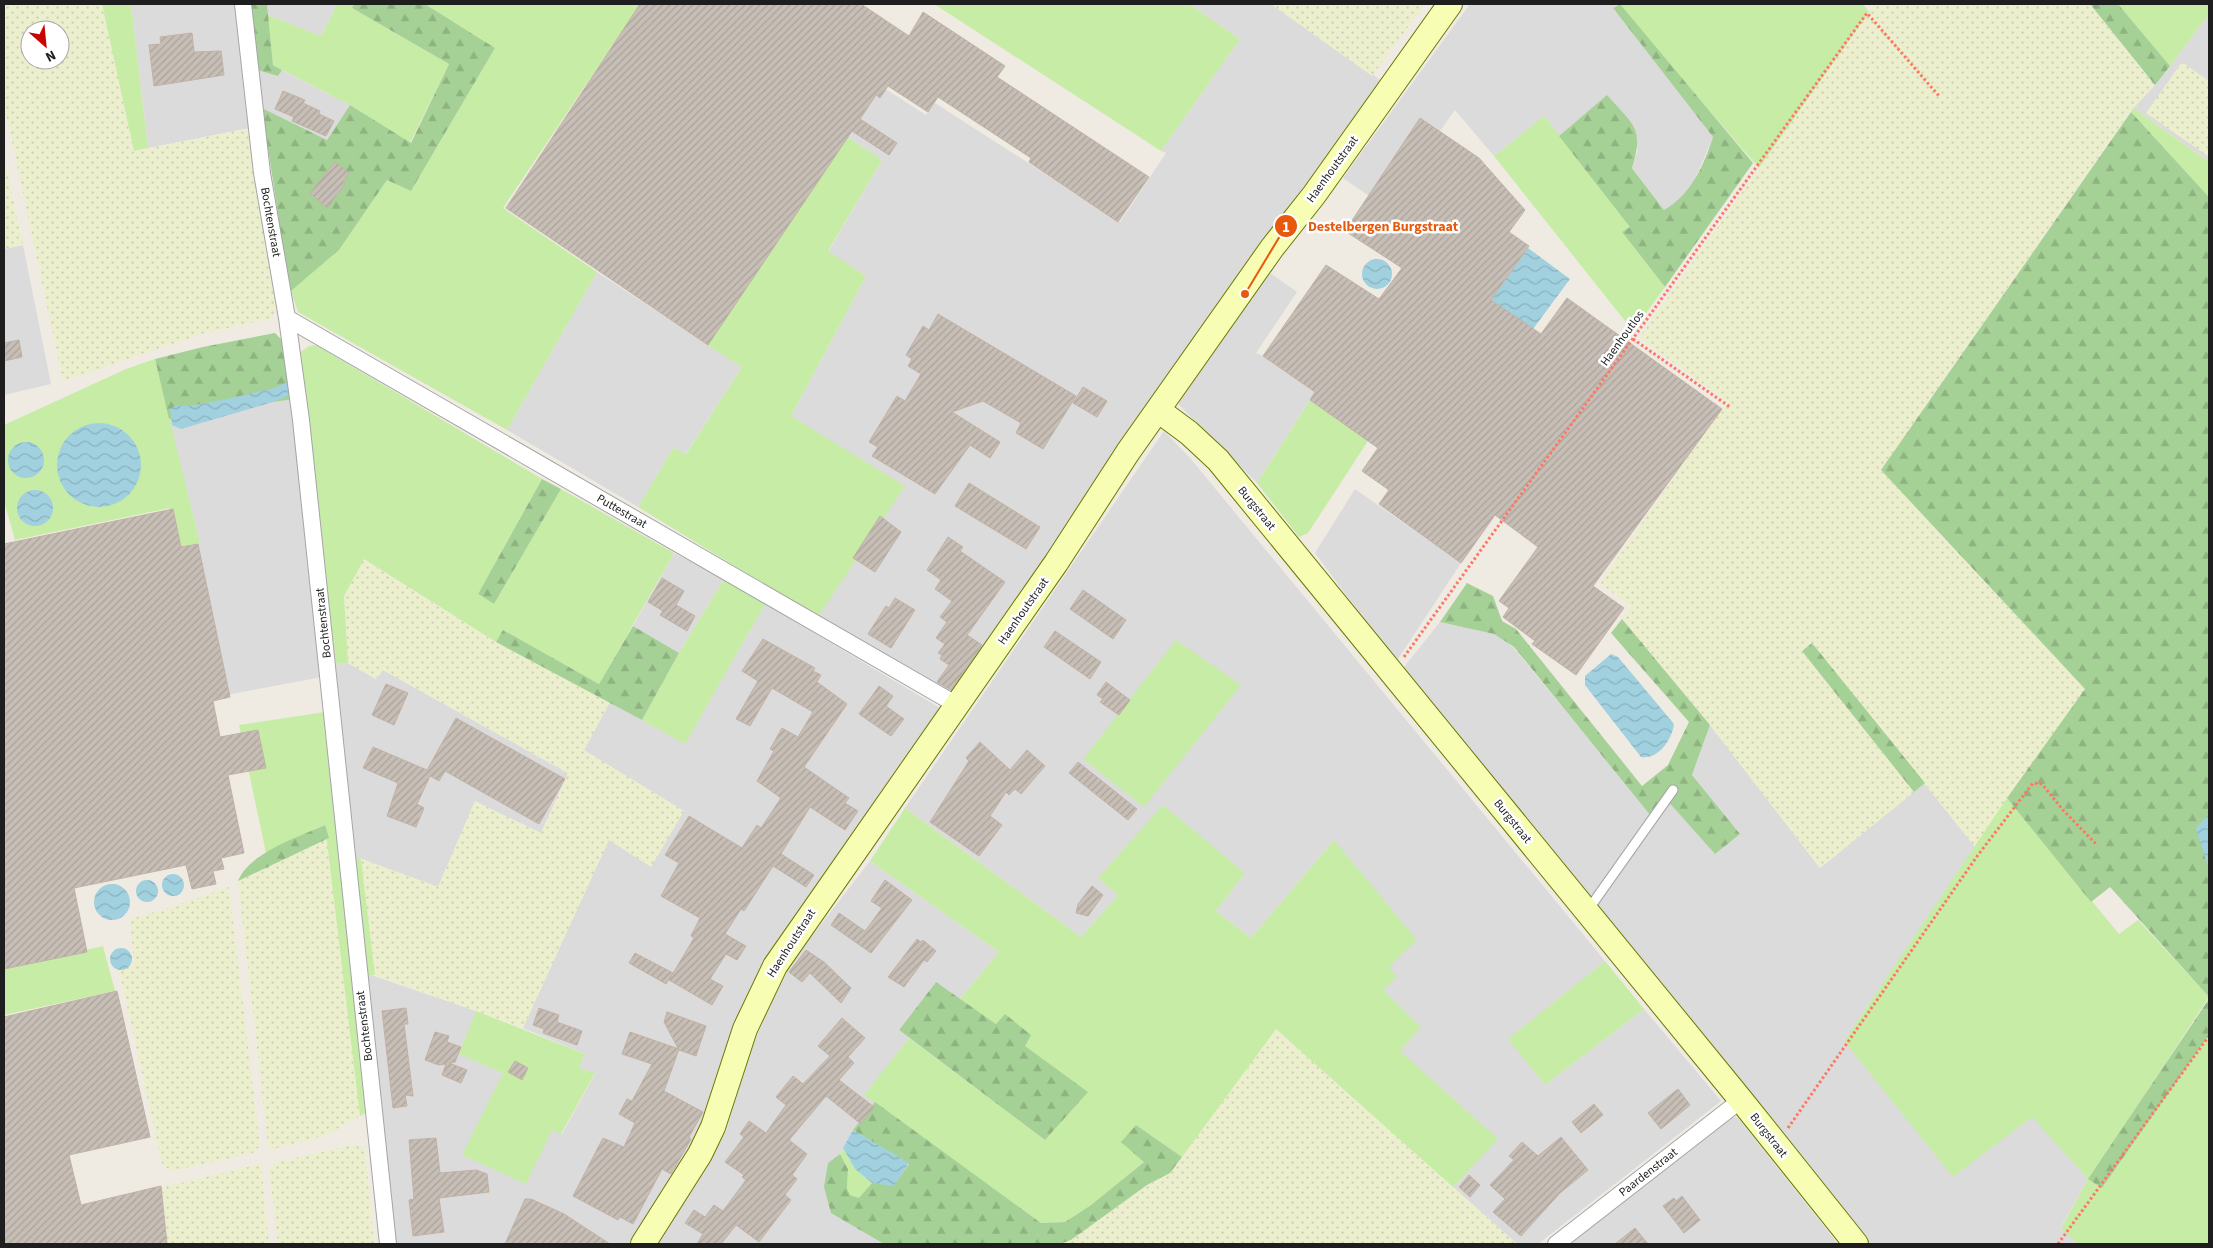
<svg xmlns="http://www.w3.org/2000/svg" width="2213" height="1248" font-family="'Source Sans 3',sans-serif">
<defs>
<pattern id="farmland-dots" width="8" height="8" patternUnits="userSpaceOnUse" patternTransform="scale(1.25)"><rect width="8" height="8" fill="#ecefcd"/><path d="M2 2h.1M6 6h.1" fill="none" stroke="#caccb0" stroke-width="1.8" stroke-linecap="round"/></pattern>
<pattern id="forest-firs" width="22" height="20" patternUnits="userSpaceOnUse" patternTransform="scale(1.25)"><rect width="22" height="20" fill="#a6d196"/><path d="M5 1l3.5 6h-7zM16 11l3.5 6h-7z" fill="#8eb381"/></pattern>
<pattern id="water-waves" width="16" height="10" patternUnits="userSpaceOnUse" patternTransform="scale(1.25)"><rect width="16" height="10" fill="#a1d0df"/><path d="M0 5q4-4 8 0t8 0" fill="none" stroke="#8ab2bf"/></pattern>
<pattern id="building-hatch" width="6" height="6" patternUnits="userSpaceOnUse" patternTransform="scale(1.25)"><rect width="6" height="6" fill="#c7beb6"/><path d="M-1 1l2-2M0 6l6-6M5 7l2-2" fill="none" stroke="#aaa39c"/></pattern>
</defs>
<rect width="100%" height="100%" fill="#efebe3"/>
<!-- residential -->
<path fill="#dcdbdb" d="M131 4H235L250 128 148 148Z
M267 4H337L321 36 268 15Z
M1189 4H1271L1382 81 951 698 818 617 791 416 866 276 828 252 882 160 846 136 874 95 878 97 884 88 926 115 935 103 1120 222 1166 153 1161 151 1240 39Z
M1470 4H1618L1613 8 1713 137 1692 186 1677 202 1664 210 1632 167 1638 150 1607 95 1559 136 1543 117 1494 156 1455 110 1440 131 1420 118 1369 196 1343 178Z
M2209 14V162L2133 108 2170 66Z
M257 70 278 76 282 70 350 105 327 140 262 108Z
M23 245 51 384 4 395V249Z
M597 272 742 367 685 455 673 448 638 507 507 430Z
M1270 273 1297 292 1256 353 1263 356 1315 392 1257 483 1179 405V396Z
M293 399 322 677 226 695 195 544 200 543 169 419Z
M1164 431 1190 458 1605 961 1509 1039 1545 1085 1644 1009 1721 1101 1538 1244H1517L1453 1187 1497 1139 1399 1051 1383 990 1389 967 1333 841 1251 938 1216 911 1245 873 1098 877 1118 895 1081 937 905 808Z
M1355 489 1461 563 1396 662 1315 553Z
M674 553 724 579 679 653 633 626Z
M765 604 940 708 772 950 749 992 735 1026 708 1113 692 1147 630 1244H394L365 973 476 1011 460 1054 503 1073 499 1083 552 1130 562 1134 595 1074 579 1068 585 1054 523 1028 609 839 584 750 610 702 685 743Z
M1440 622 1495 634 1513 647 1651 815 1666 799 1740 834 1692 775 1710 725 1820 868 1925 783 1975 847 1844 1041 2032 1116 2088 1179 2061 1227 2078 1244H1869L1400 672Z
M348 663 376 679 383 670 568 773 541 833 475 802 438 887 351 855 336 664Z
M870 861 999 952 960 999 935 983 899 1030 909 1038 865 1095 875 1102 853 1130 840 1154 828 1163 832 1213 884 1244H657L725 1134 753 1044 785 971Z
M1730 1117 1738 1118 1838 1244H1568Z"/>
<!-- farmland -->
<path fill="url(#farmland-dots)" fill-rule="evenodd" d="M4 4H102L134 151 250 128 276 310 271 318 202 334 63 381 4 104ZM30 30H60V60H30Z
M1271 4H1425L1372 76Z
M1875 4H2090L2155 85 2130 112 1881 470 2085 689 1975 847 1812 643 1802 651 1914 792 1820 868 1710 725 1622 619 1631 607 1600 583 1727 401 1639 338Z
M2182 62 2209 81V157L2146 113Z
M4 157 23 245 4 249Z
M363 559 496 642 610 702 584 750 684 811 651 867 609 840 523 1028 375 975 361 859 438 887 475 801 541 833 568 773 383 670 376 679 348 663 344 596Z
M329 838 360 1116 324 1136 273 1149 268 1145 238 881Z
M229 887 260 1146 253 1153 171 1171 162 1164 119 970 134 966 130 919 169 908Z
M1276 1029 1517 1244H1060L1071 1240 1147 1185 1170 1173Z
M352 1145 365 1147 374 1244H278L269 1169 274 1163Z
M261 1164 269 1244H164L158 1188Z"/>
<!-- grass -->
<path fill="#c7eca6" d="M102 4H131L148 148 134 151Z
M337 4H354L352 8 449 64 410 143 350 105 273 65 268 15 321 36Z
M425 4H640L503 208 597 272 507 430 298 312 291 291 339 250 387 180 411 191 495 48Z
M934 4H1189L1240 39 1161 151Z
M1617 4H1863L1869 12 1759 168Z
M2118 4H2209V14L2170 66Z
M2133 108 2209 162V197L2131 112Z
M1544 116 1631 227 1622 232 1665 287 1633 331 1494 156Z
M846 136 882 160 828 251 866 276 791 416 905 486 818 617 638 507 673 448 686 454 742 367 705 344Z
M316 345 542 479 478 594 494 604 561 489 674 553 599 684 503 631 496 642 364 559 344 596 348 663 336 664 300 361 301 352 309 346Z
M155 359 200 543 178 548 170 508 15 540 4 501V425L126 369Z
M1310 400 1368 441 1308 533 1299 537 1257 483Z
M724 579 765 604 685 744 642 720 679 653Z
M1176 640 1241 685 1144 807 1083 759Z
M325 712 369 1111 360 1116 325 825 266 853 239 725Z
M2007 798 2119 934 2138 920 2209 997 2089 1179 2102 1188 2209 1035V1244H2078L2061 1228 2088 1179 2032 1117 1953 1177 1844 1041Z
M1163 805 1245 873 1216 911 1251 938 1334 840 1417 940 1389 967 1397 976 1383 990 1421 1027 1400 1051 1498 1139 1453 1187 1276 1029 1182 1157 1136 1125 1145 1161 1091 1205 1065 1222 1041 1223 864 1095 909 1038 1045 1140 1024 1046 1005 1014 996 1024 960 999 999 952 870 861 905 808 1081 937 1118 895 1098 878Z
M351 855 361 859 375 975H368L365 973Z
M103 946 115 991 4 1015V969Z
M1605 961 1644 1009 1545 1085 1508 1039Z
M476 1011 585 1054 579 1068 595 1073 561 1134 552 1130 526 1184 462 1155 503 1073 459 1054Z
M843 1148 855 1169 872 1183 860 1199 850 1195 847 1188 848 1169 840 1154Z"/>
<!-- forest -->
<path fill="url(#forest-firs)" d="M249 4H267L273 65 282 70 278 76 257 70Z
M354 4H425L495 48 411 191 387 180 339 250 291 291 289 287 262 108 327 140 350 105 411 143 449 64 352 8Z
M1620 4 1753 163 1665 287 1622 232 1630 227 1559 136 1607 95C1632 124 1645 127 1632 168L1664 210C1691 195 1704 165 1713 137L1613 8Z
M2090 4H2118L2170 66 2155 85Z
M2131 112 2209 197V997L2110 887 2091 902 2007 798 2085 689 1881 470Z
M275 333 284 342 293 399 169 419 155 359 203 347Z
M542 479 561 489 494 604 478 594Z
M1467 583 1493 596 1502 621 1516 629 1642 786 1668 765 1689 722 1611 633 1622 619 1710 725 1692 775 1740 834 1715 854 1666 799 1651 816 1514 647 1494 634 1440 622Z
M633 626 679 653 642 720 496 642 503 630 599 684Z
M1812 643 1925 783 1914 792 1802 651Z
M325 825 329 838 238 881C250 852 299 837 325 825Z
M936 982 996 1024 1005 1014 1031 1035 1025 1046 1088 1092 1045 1140 899 1030Z
M2209 999V1035L2102 1188 2088 1179Z
M875 1102 1041 1223 1065 1222 1091 1205 1144 1162 1121 1142 1136 1125 1182 1157 1170 1173 1147 1185 1071 1240 1060 1244H884L831 1213 824 1187 828 1163 840 1154 848 1169 847 1188 850 1195 859 1198 872 1183 894 1185 909 1164 853 1130Z"/>
<!-- water -->
<path fill="url(#water-waves)" d="M1528 248 1570 279 1533 329 1491 300Z
M1362 274a15 15 0 1 1 30 0a15 15 0 1 1-30 0Z
M285 383H291L292 394 273 402 181 429 172 425 170 409 177 405C188 410 259 391 275 388Z
M57 465a42 42 0 1 1 84 0a42 42 0 1 1-84 0Z
M8 460a18 18 0 1 1 36 0a18 18 0 1 1-36 0Z
M17 508a18 18 0 1 1 36 0a18 18 0 1 1-36 0Z
M1611 654 1618 657 1674 724C1672 740 1658 760 1641 757L1585 685V676Z
M2209 814V870L2196 828Z
M162 885a11 11 0 1 1 22 0a11 11 0 1 1-22 0Z
M136 891a11 11 0 1 1 22 0a11 11 0 1 1-22 0Z
M94 902a18 18 0 1 1 36 0a18 18 0 1 1-36 0Z
M110 959a11 11 0 1 1 22 0a11 11 0 1 1-22 0Z
M853 1130 909 1163 894 1186 872 1183 855 1169 843 1148Z"/>
<!-- building -->
<path fill="url(#building-hatch)" stroke="#c2b2a5" d="M640 4H861L909 36 923 12 1005 66 997 77 1149 177 1118 222 1029 162 1031 158 938 97 928 112 888 86 880 98 876 95 860 119 897 143 889 155 852 131 708 345 506 208Z
M192 33 194 52 221 51 224 75 154 86 149 45 161 44 160 37Z
M283 91 305 100 303 103 320 111 319 114 334 121 326 136 292 121 294 117 275 109Z
M1420 118 1479 158 1525 210 1509 232 1529 246 1491 300 1541 334 1567 298 1722 409 1593 586 1624 608 1576 675 1532 644 1535 641 1503 617 1509 608 1499 601 1538 547 1495 515 1461 563 1379 504 1389 490 1362 471 1378 448 1310 400 1315 392 1263 356 1326 265 1379 299 1402 268 1345 231Z
M335 162 349 173 343 182 345 184 327 208 310 193Z
M938 314 1076 396 1043 449 1016 433 1021 423 983 401 952 412 1000 442 990 458 970 445 935 494 872 456 878 447 869 442 897 396 905 401 921 374 908 366 912 359 906 355 923 326 929 330Z
M19 340 22 357 4 361V343Z
M1083 387 1107 401 1097 417 1073 403Z
M969 483 1040 527 1026 549 955 506Z
M173 509 181 547 198 544 230 697 213 701 220 737 258 730 266 768 228 775 244 853 221 858 224 869 213 871 216 884 192 889 186 865 74 888 87 952 4 969V544Z
M880 516 901 532 875 572 853 558Z
M948 537 963 547 960 551 1005 582 967 635 982 645 951 690 937 682 949 665 940 659 942 655 938 653 945 644 936 638 947 622 940 617 952 601 935 589 941 580 927 570Z
M662 578 684 591 676 605 695 616 687 631 660 615 663 611 648 602Z
M1083 590 1126 620 1113 639 1070 609Z
M895 598 915 610 891 648 868 634 886 606 889 608Z
M1055 631 1101 662 1090 679 1044 647Z
M763 639 815 668 813 671 821 675 817 682 847 704 804 767 849 798 845 803 858 811 845 830 810 807 781 854 814 875 806 887 773 866 744 911 741 909 725 934 746 946 737 960 726 954 710 979 723 986 712 1005 669 980 694 938 691 936 700 918 661 896 679 863 665 855 689 816 742 848 757 825 761 828 781 798 757 781 774 751 770 749 782 728 798 737 813 712 772 688 750 726 736 719 758 681 742 671Z
M1106 682 1130 700 1119 715 1100 702 1103 699 1097 695Z
M386 684 408 693 394 725 372 715Z
M879 686 893 696 886 706 904 719 891 736 859 714Z
M456 718 565 779 539 824 445 771 439 781 430 776 417 804 424 808 416 827 387 816 398 783 363 768 373 747 427 770Z
M980 742 1010 770 1027 750 1045 766 1021 794 1015 789 1009 795 1006 792 990 816 1002 825 979 856 930 822 969 761 966 758Z
M1078 762 1137 809 1128 820 1069 773Z
M885 880 912 900 871 953 831 925 839 913 865 931 882 908 871 901Z
M1092 886 1103 895 1088 916 1076 913 1078 904Z
M917 939 921 942 923 940 936 951 927 962 924 960 904 987 888 977Z
M806 950 824 962 851 988 841 1003 810 973 802 982 789 972Z
M635 953 673 973 666 984 629 963Z
M117 991 150 1137 69 1155 81 1205 161 1186 167 1244H4V1017Z
M406 1008 408 1024H404L413 1096 405 1095 407 1106 393 1108 382 1011Z
M539 1008 559 1015 557 1022 582 1031 577 1045 543 1033 544 1029 533 1025Z
M667 1012 706 1026 696 1056 679 1050 664 1022Z
M842 1018 865 1038 848 1057 854 1063 839 1080 874 1107 861 1124 826 1096 789 1140 807 1154 792 1175 797 1179 785 1195 791 1200 759 1242 736 1225 721 1244H697L703 1234 685 1223 694 1210 705 1217 714 1205 723 1211 746 1180 742 1177 744 1175 725 1162 744 1137 740 1134 749 1121 766 1133 786 1105 776 1097 793 1076 803 1084 830 1056 818 1046Z
M435 1032 449 1036 447 1042 461 1047 455 1062 449 1063 467 1070 461 1083 442 1075 446 1064 439 1065 425 1060Z
M630 1032 679 1049 664 1091 703 1112 689 1137 691 1139 671 1174 662 1169 633 1224 620 1217 618 1220 573 1196 603 1138 624 1147 635 1123 619 1114 627 1099 632 1101 652 1064 622 1054Z
M515 1061 528 1068 522 1080 508 1072Z
M1678 1089 1690 1105 1661 1129 1648 1113Z
M1594 1104 1603 1115 1581 1133 1572 1122Z
M1561 1137 1588 1170 1560 1193 1521 1236 1493 1212 1505 1199 1490 1185 1514 1160 1509 1156 1522 1142 1538 1156Z
M436 1138 440 1173 476 1170 487 1174 489 1192 439 1198 444 1232 413 1236 409 1200 414 1199 409 1140Z
M1469 1175 1480 1185 1470 1197 1459 1187Z
M1682 1196 1700 1220 1684 1233 1663 1206 1674 1198 1676 1201Z
M525 1199H531L564 1214 610 1244H505Z
M1635 1228 1648 1244H1615Z"/>
<g fill="none" stroke-linecap="round" stroke-linejoin="round">
<defs>
<path id="lane" d="M1588 910 1673 790"/>
<path id="street" d="M243 4 262 173 287 318 301 420 388 1244
M287 318 957 705
M1556 1244 1741 1100"/>
<path id="secondary" d="M1158 410 1189 433 1218 460 1741 1100 1856 1244
M643 1244 700 1154 713 1127 745 1029 775 966 1056 563 1128 452 1272 248 1314 195 1450 4"/>
</defs>
<!-- lane casing -->
<use href="#lane" stroke="#a5a5a5" stroke-width="11"/>
<!-- street casing -->
<use href="#street" stroke="#a5a5a5" stroke-width="18"/>
<!-- secondary casing -->
<use href="#secondary" stroke="#6a7900" stroke-width="26"/>
<!-- path -->
<path stroke="#ff7764" stroke-width="3" stroke-dasharray="2.5 2.5" stroke-linecap="butt" d="M1633 339 1730 407
M1404 657 1867 13 1939 96
M1788 1128 1978 855 2033 783 2042 784 2063 810 2097 845
M2058 1244 2209 1036"/>
<!-- lane -->
<use href="#lane" stroke="#fff" stroke-width="9"/>
<!-- street -->
<use href="#street" stroke="#fff" stroke-width="16"/>
<!-- secondary -->
<use href="#secondary" stroke="#f8fdb4" stroke-width="24"/>
</g>
<g text-anchor="middle" stroke-width="5" stroke-linejoin="round" paint-order="stroke">
<!-- street labels -->
<g font-size="12" fill="#1e1e1e" stroke="#fff">
<text transform="translate(1332 169) rotate(-54)" y="4">Haenhoutstraat</text>
<text transform="translate(271 222) rotate(80)" y="4">Bochtenstraat</text>
<text transform="translate(1622 338) rotate(-54)" y="4">Haenhoutlos</text>
<text transform="translate(1257 508) rotate(51)" y="4">Burgstraat</text>
<text transform="translate(622 511) rotate(30)" y="4">Puttestraat</text>
<text transform="translate(1023 611) rotate(-55)" y="4">Haenhoutstraat</text>
<text transform="translate(323 623) rotate(-96)" y="4">Bochtenstraat</text>
<text transform="translate(1513 821) rotate(51)" y="4">Burgstraat</text>
<text transform="translate(791 943) rotate(-57)" y="4">Haenhoutstraat</text>
<text transform="translate(364 1026) rotate(-97)" y="4">Bochtenstraat</text>
<text transform="translate(1769 1135) rotate(52)" y="4">Burgstraat</text>
<text transform="translate(1648 1172) rotate(-38)" y="4">Paardenstraat</text>
</g>
</g>
<!-- callouts -->
<path fill="none" stroke="#e8590c" stroke-width="2" d="M1245 294L1286 226"/>
<g fill="#e8590c" stroke="#fff" stroke-width="2">
<circle cx="1245" cy="294" r="5"/>
<circle cx="1286" cy="226" r="12"/>
</g>
<g font-size="15" text-anchor="middle" font-weight="bold" fill="#fff">
<text x="1286" y="232">1</text>
</g>
<g font-size="14" text-anchor="middle" font-weight="bold" fill="#e8590c" stroke="#fff" stroke-width="5" stroke-linejoin="round" paint-order="stroke">
<text x="1383" y="231">Destelbergen Burgstraat</text>
</g>
<!-- border -->
<rect width="2213" height="1248" fill="none" stroke="#1e1e1e" stroke-width="10"/>
<!-- north arrow -->
<g transform="translate(45 45) rotate(153)"><circle r="24" fill="#ffffff" stroke="#a5a5a5"/>
<path d="M0-4L9 19L0 12L-9 19Z" fill="#cb0300"/>
<text y="-8" font-size="14" font-weight="bold" text-anchor="middle" fill="#1e1e1e">N</text>
</g>
</svg>
